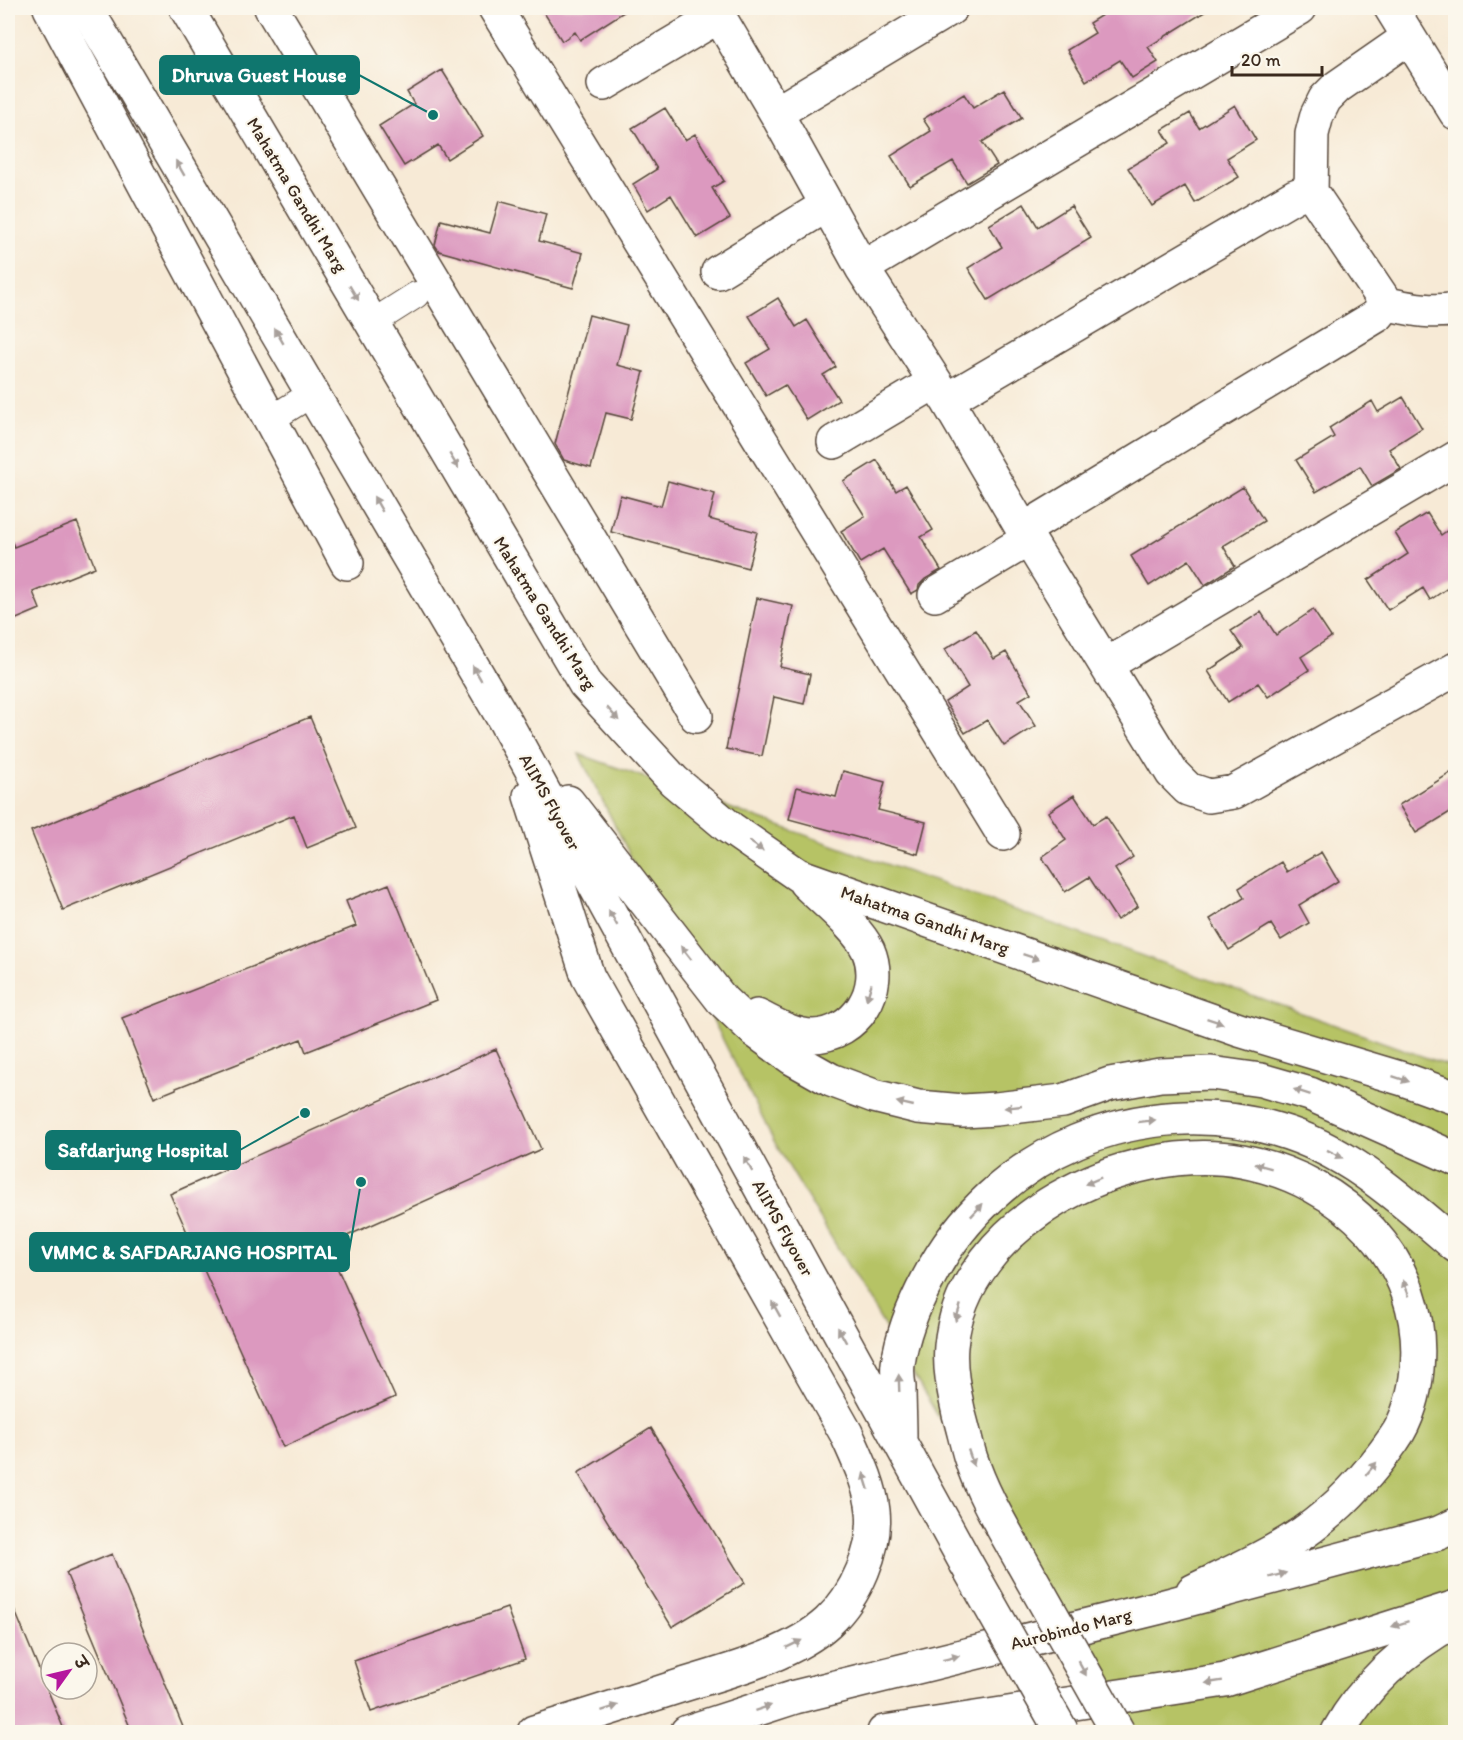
<svg xmlns="http://www.w3.org/2000/svg" width="1463" height="1740" font-family="Itim,'Playpen Sans Deva',sans-serif">
<rect width="100%" height="100%" fill="#fbf7ec"/>
<filter id="ink" filterUnits="userSpaceOnUse"><feTurbulence type="fractalNoise" baseFrequency=".0167" numOctaves="2"/><feDisplacementMap in="SourceGraphic" scale="12" xChannelSelector="R" yChannelSelector="G"/><feConvolveMatrix kernelMatrix="1 2 1 2 8 2 1 2 1" color-interpolation-filters="sRGB"/></filter>
<filter id="wash" filterUnits="userSpaceOnUse"><feTurbulence type="fractalNoise" baseFrequency=".008" numOctaves="4" result="noise"/><feDisplacementMap in="SourceGraphic" scale="24" xChannelSelector="R" yChannelSelector="G"/><feGaussianBlur stdDeviation="1.35" result="paint"/><feColorMatrix in="noise" values="0 0 0 0 0 0 0 0 0 0 0 0 0 0 0 0 0 1.4 0 .05"/><feComposite in="paint" operator="in"/></filter>
<g filter="url(#wash)">
<rect width="100%" height="100%" fill="#f7ead6"/>
<!-- green -->
<path fill="#b6c365" stroke="#787642" stroke-width="1.5" d="M579 754 1455 1068V1732H1127L776 1145Z"/>
<g id="blocks">
<!-- building -->
<path fill="#dc99bf" d="M541 8H630L580 40 575 32 562 41Z
M1113 8H1211L1148 47 1158 62 1132 78 1120 60 1086 81 1067 50 1095 33 1089 23Z
M442 70 483 136 447 159 438 145 404 166 379 126 414 104 407 92Z
M1004 89 1022 118 982 142 997 165 967 183 953 161 910 186 891 156 931 131 923 119 964 94 973 108Z
M1235 105 1256 140 1227 158 1239 177 1195 203 1185 186 1152 206 1128 168 1170 143 1162 130 1190 113 1199 128Z
M665 108 685 140 695 134 724 181 712 188 730 218 697 238 671 195 648 210 633 184 657 169 632 128Z
M499 201 546 214 539 241 583 253 573 288 439 251 435 245 441 220 490 233Z
M1024 204 1038 227 1071 206 1091 238 988 300 968 268 1002 247 989 225Z
M778 298 796 327 807 320 836 367 823 375 839 400 807 420 785 385 766 396 746 363 770 349 749 316Z
M589 315 627 325 617 365 644 372 631 419 606 413 591 468 564 460 555 444Z
M1403 397 1422 428 1389 449 1401 469 1372 486 1360 466 1316 492 1296 460 1334 437 1329 428 1372 401 1378 412Z
M877 460 896 491 906 485 933 530 921 537 941 570 925 579 919 585 918 590 911 594 883 549 860 563 841 531 865 516 843 481Z
M668 481 715 494 709 519 757 532 748 568 611 532 620 495 661 506Z
M1243 487 1264 521 1223 546 1235 566 1205 585 1189 560 1149 586 1131 556Z
M1427 513 1441 535 1455 525V583L1430 600 1423 588 1388 610 1368 580 1408 554 1395 533Z
M77 522 95 567 33 592 40 609 14 620 8 603V533L14 547Z
M757 598 793 606 780 667 810 674 804 704 774 697 762 756 726 749Z
M1313 610 1331 637 1301 657 1309 670 1268 697 1258 683 1228 702 1208 671 1243 648 1231 631 1261 612 1276 635Z
M976 630 994 659 1006 652 1031 693 1019 700 1036 726 1004 746 987 720 965 733 945 702 968 687 945 649Z
M310 717 356 828 307 848 294 815 63 910 31 831Z
M1455 770V809L1416 833 1399 805Z
M843 771 885 782 878 810 926 822 918 854 789 819 797 787 836 797Z
M1074 795 1093 824 1106 816 1133 857 1115 869 1138 906 1117 920 1089 877 1065 892 1042 857 1066 840 1048 812Z
M1321 852 1338 881 1299 905 1309 923 1281 940 1271 924 1229 950 1210 919 1244 898 1239 888 1281 862 1287 872Z
M389 884 436 1000 306 1052 301 1039 176 1088V1089L154 1098 122 1018 356 926 346 901Z
M496 1049 541 1149 327 1245 395 1397 283 1447 170 1194Z
M651 1428 745 1583 672 1627 578 1473Z
M112 1554 185 1732H132L66 1573Z
M8 1594 65 1732H11L8 1723Z
M507 1608 525 1659 371 1712 354 1661Z"/>
</g>
</g>
<g filter="url(#ink)">
<use href="#blocks" fill-opacity="0" stroke="#57473a" stroke-width="1.5"/>
<g fill="none" stroke-linecap="round" stroke-linejoin="round">
<defs>
<path id="pedestrian" d="M372 323 416 295
M284 411 313 393"/>
<path id="minor" d="M50 8 347 563
M271 8 696 716
M495 8 1003 834
M714 8 776 113 862 268 947 400 1023 530 1172 773 1188 789 1209 796 1234 792 1456 669
M1391 8 1456 113
M604 84 719 16
M776 113 951 8
M1311 194 1312 134 1317 115 1325 99 1337 87 1409 37
M862 268 1300 8
M718 272 827 205
M1383 303C1408 308 1430 314 1456 309
M947 400 1295 196 1303 193 1311 194 1316 199 1382 297V310L1378 315 1023 530
M834 442 935 382
M935 595 1029 539
M1106 665 1456 458"/>
<path id="primary" d="M86 8 506 723 966 1563
M186 8 585 684 674 781 730 828 798 875 1239 1030 1403 1079 1456 1098
M530 796 588 977 846 1433C857 1458 870 1483 873 1511 877 1548 856 1596 828 1622 792 1655 728 1671 683 1685 633 1701 584 1717 534 1732
M568 802 722 1000 755 1031 792 1058 831 1080 874 1096 918 1107 963 1111 996 1109 1063 1101 1110 1084 1160 1075 1211 1073 1261 1080 1310 1094 1456 1159
M757 1016C774 1024 793 1036 813 1036 856 1035 885 989 868 950 858 928 823 900 805 882
M900 1437C900 1420 899 1403 899 1387 898 1380 897 1371 898 1364 902 1335 914 1305 928 1279 994 1151 1141 1090 1278 1130 1348 1150 1402 1200 1456 1246
M1022 1562C1003 1528 982 1494 970 1456 966 1442 963 1428 959 1414 954 1391 949 1369 951 1346 963 1220 1127 1140 1242 1161 1343 1180 1427 1260 1417 1369 1415 1392 1408 1420 1394 1439 1369 1475 1339 1508 1303 1533 1269 1556 1230 1573 1193 1591
M1338 1732C1365 1683 1407 1647 1456 1620"/>
<path id="trunk" d="M687 1732 795 1697 1161 1607 1439 1533 1456 1525
M884 1732 1225 1680 1456 1607"/>
</defs>
<!-- pedestrian casing -->
<use href="#pedestrian" stroke="#57473a" stroke-width="28"/>
<!-- minor casing -->
<use href="#minor" stroke="#57473a" stroke-width="36"/>
<!-- primary casing -->
<use href="#primary" stroke="#57473a" stroke-width="36"/>
<!-- trunk casing -->
<use href="#trunk" stroke="#57473a" stroke-width="36"/>
<!-- pedestrian -->
<use href="#pedestrian" stroke="#fff" stroke-width="26"/>
<!-- minor -->
<use href="#minor" stroke="#fff" stroke-width="33"/>
<!-- primary -->
<use href="#primary" stroke="#fff" stroke-width="33"/>
<!-- trunk -->
<use href="#trunk" stroke="#fff" stroke-width="33"/>
<defs>
<path id="primary-bridge" d="M1022 1562 1118 1732
M966 1563 1062 1732"/>
</defs>
<!-- primary-bridge casing -->
<use href="#primary-bridge" stroke="#57473a" stroke-width="36" stroke-linecap="butt"/>
<!-- primary-bridge -->
<use href="#primary-bridge" stroke="#fff" stroke-width="33"/>
</g>
<!-- one-way arrows -->
<defs><path id="oneway-solid" d="M-6-.8H1V-3.2L6.5 0L1 3.2V.8H-6Z" transform="scale(1.5)"/></defs>
<g fill="#a79f9a">
<use href="#oneway-solid" transform="translate(180 168) rotate(-120)"/>
<use href="#oneway-solid" transform="translate(354 293) rotate(59)"/>
<use href="#oneway-solid" transform="translate(279 336) rotate(-120)"/>
<use href="#oneway-solid" transform="translate(454 461) rotate(59)"/>
<use href="#oneway-solid" transform="translate(378 504) rotate(-120)"/>
<use href="#oneway-solid" transform="translate(477 673) rotate(-120)"/>
<use href="#oneway-solid" transform="translate(613 714) rotate(48)"/>
<use href="#oneway-solid" transform="translate(756 846) rotate(35)"/>
<use href="#oneway-solid" transform="translate(613 918) rotate(-119)"/>
<use href="#oneway-solid" transform="translate(686 953) rotate(-128)"/>
<use href="#oneway-solid" transform="translate(1031 957) rotate(19)"/>
<use href="#oneway-solid" transform="translate(869 992) rotate(107)"/>
<use href="#oneway-solid" transform="translate(1215 1021) rotate(19)"/>
<use href="#oneway-solid" transform="translate(1401 1079) rotate(18)"/>
<use href="#oneway-solid" transform="translate(1302 1092) rotate(-162)"/>
<use href="#oneway-solid" transform="translate(905 1104) rotate(-167)"/>
<use href="#oneway-solid" transform="translate(1013 1107) rotate(174)"/>
<use href="#oneway-solid" transform="translate(1147 1121) rotate(-7)"/>
<use href="#oneway-solid" transform="translate(1335 1154) rotate(27)"/>
<use href="#oneway-solid" transform="translate(748 1164) rotate(-119)"/>
<use href="#oneway-solid" transform="translate(1263 1166) rotate(-165)"/>
<use href="#oneway-solid" transform="translate(1093 1181) rotate(157)"/>
<use href="#oneway-solid" transform="translate(977 1210) rotate(-47)"/>
<use href="#oneway-solid" transform="translate(1406 1288) rotate(-111)"/>
<use href="#oneway-solid" transform="translate(776 1309) rotate(-119)"/>
<use href="#oneway-solid" transform="translate(958 1313) rotate(108)"/>
<use href="#oneway-solid" transform="translate(842 1335) rotate(-119)"/>
<use href="#oneway-solid" transform="translate(899 1383) rotate(-92)"/>
<use href="#oneway-solid" transform="translate(971 1458) rotate(71)"/>
<use href="#oneway-solid" transform="translate(1371 1469) rotate(-50)"/>
<use href="#oneway-solid" transform="translate(866 1481) rotate(-107)"/>
<use href="#oneway-solid" transform="translate(1278 1575) rotate(-15)"/>
<use href="#oneway-solid" transform="translate(1400 1624) rotate(162)"/>
<use href="#oneway-solid" transform="translate(794 1644) rotate(-26)"/>
<use href="#oneway-solid" transform="translate(951 1658) rotate(-14)"/>
<use href="#oneway-solid" transform="translate(1082 1668) rotate(61)"/>
<use href="#oneway-solid" transform="translate(1214 1682) rotate(171)"/>
<use href="#oneway-solid" transform="translate(610 1708) rotate(-18)"/>
<use href="#oneway-solid" transform="translate(763 1708) rotate(-18)"/>
</g>
</g>
<g text-anchor="middle" stroke-width="4.5" stroke-linejoin="round" paint-order="stroke">
<!-- street labels -->
<g font-size="18" fill="#3b2a1e" stroke="#fbf7ec">
<text transform="translate(297 195) rotate(59)" y="6">Mahatma Gandhi Marg</text>
<text transform="translate(545 613) rotate(58)" y="6">Mahatma Gandhi Marg</text>
<text transform="translate(550 802) rotate(61)" y="6">AIIMS Flyover</text>
<text transform="translate(925 920) rotate(19)" y="6">Mahatma Gandhi Marg</text>
<text transform="translate(783 1228) rotate(61)" y="6">AIIMS Flyover</text>
<text transform="translate(1071 1629) rotate(-14)" y="6">Aurobindo Marg</text>
</g>
</g>
<!-- callouts -->
<path fill="none" stroke="#0f766e" stroke-width="2" d="M433 115L359 75M305 1113L240 1150M361 1182L349 1252"/>
<g fill="#0f766e" stroke="#fbf7ec" stroke-width="2">
<circle cx="433" cy="115" r="6"/>
<circle cx="305" cy="1113" r="6"/>
<circle cx="361" cy="1182" r="6"/>
</g>
<g fill="#0f766e" stroke="#0f766e" stroke-width="2">
<rect x="160" y="56" width="199" height="38" rx="6"/>
<rect x="46" y="1131" width="194" height="38" rx="6"/>
<rect x="30" y="1233" width="319" height="38" rx="6"/>
</g>
<g font-size="20" text-anchor="middle" font-weight="bold" fill="#fff">
<text x="259" y="82">Dhruva Guest House</text>
<text x="143" y="1157">Safdarjung Hospital</text>
<text x="189" y="1259">VMMC &amp; SAFDARJANG HOSPITAL</text>
</g>
<!-- margin -->
<rect width="1463" height="1740" fill="none" stroke="#fbf7ec" stroke-width="30"/>
<!-- north arrow -->
<g transform="translate(69 1671) rotate(56)"><circle r="28" fill="#fbf7ec" stroke="#aea59a" stroke-width="1.5"/>
<path d="M0-4.5L10 22L0 15L-10 22Z" fill="#b5179e"/>
<text y="-9" font-size="16" font-weight="bold" text-anchor="middle" fill="#3b2a1e">उ</text>
</g>
<!-- scale -->
<path d="M1232 66v9h90v-9" fill="none" stroke="#3b2a1e" stroke-width="3"/>
<text x="1241" y="66" font-size="18" fill="#3b2a1e" stroke="#fbf7ec" stroke-width="4.5" paint-order="stroke">20 m</text>
</svg>
